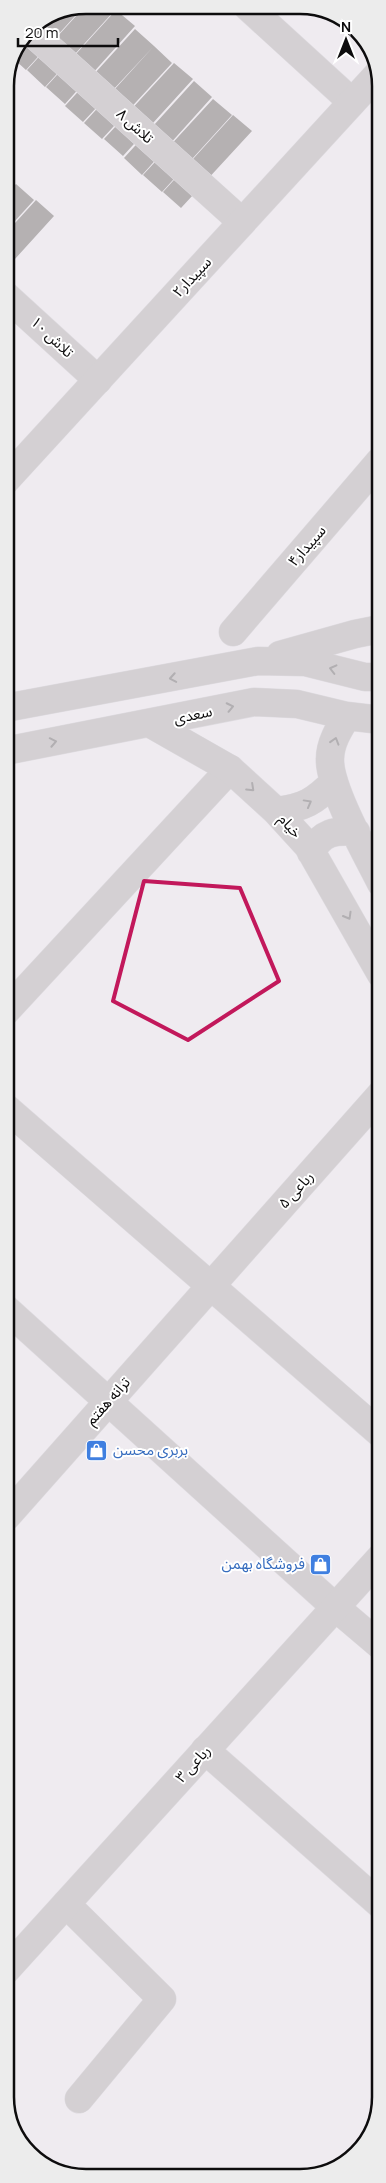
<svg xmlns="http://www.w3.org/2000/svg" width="386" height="2183" font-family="Manrope,'Noto Sans Arabic',sans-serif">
<rect width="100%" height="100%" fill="#efebf0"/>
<!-- building -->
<path fill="#6f6b67" d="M85 5 26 70 15 60 31 27Z
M86 5H109L115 10 45 87 27 70Z
M116 10 135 26 65 104 46 87Z
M135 29 154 46 83 122 65 106Z
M154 46 172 63 102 139 84 123Z
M174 63 193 79 123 156 104 139Z
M194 81 212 97 142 175 124 158Z
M213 99 232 115 162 192 143 175Z
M233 115 252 131 181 208 163 192Z
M5 174 15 183 5 194Z
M16 184 34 200 5 232V195Z
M36 200 54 216 5 270V234Z"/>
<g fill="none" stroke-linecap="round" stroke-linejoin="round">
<defs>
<path id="minor" d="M248 7 352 102
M28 29 242 222
M5 295 98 380
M233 632 380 461
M5 1012 230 769
M5 1107 381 1434
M5 1308 335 1607 381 1646
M6 1517 381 1094
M205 1750 381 1905
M66 1904 162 1999 79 2099"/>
<path id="tertiary" d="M5 481 379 73
M280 655 355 634 380 629
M5 708 258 661 305 662 365 677H380
M347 716C339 729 330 743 330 759 329 788 367 855 381 883
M151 724 230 769 276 811 308 846 381 974
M5 751 254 702 297 704 347 716 381 720
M276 811C304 808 315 801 334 782
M311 852C322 832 335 830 356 832
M6 1970 381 1557"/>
</defs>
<!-- minor casing -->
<use href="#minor" stroke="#cbc7cc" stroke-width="29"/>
<!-- tertiary casing -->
<use href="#tertiary" stroke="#cbc7cc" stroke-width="29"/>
<!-- minor -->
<use href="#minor" stroke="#b3b0af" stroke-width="28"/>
<!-- tertiary -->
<use href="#tertiary" stroke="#b3b0af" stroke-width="28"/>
</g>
<!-- one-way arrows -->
<defs><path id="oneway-chevron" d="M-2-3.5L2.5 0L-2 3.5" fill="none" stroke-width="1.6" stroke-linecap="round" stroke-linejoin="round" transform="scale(1.25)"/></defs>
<g stroke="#686666">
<use href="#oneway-chevron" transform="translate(333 669) rotate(-166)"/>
<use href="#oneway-chevron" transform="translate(173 678) rotate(170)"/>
<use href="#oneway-chevron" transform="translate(230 707) rotate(-12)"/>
<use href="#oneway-chevron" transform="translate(335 741) rotate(-73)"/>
<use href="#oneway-chevron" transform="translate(53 742) rotate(-11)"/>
<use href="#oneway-chevron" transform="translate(251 788) rotate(43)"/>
<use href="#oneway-chevron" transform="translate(308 803) rotate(-29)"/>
<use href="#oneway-chevron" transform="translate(348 916) rotate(60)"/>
</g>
<!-- marked area -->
<path d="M0 0H386V2183H0ZM144 881 240 888 279 981 188 1040 113 1001Z" fill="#efebf0" fill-opacity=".55" fill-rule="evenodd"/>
<path fill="none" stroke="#c2185b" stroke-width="4" stroke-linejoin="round" d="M144 881 240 888 279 981 188 1040 113 1001Z"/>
<!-- icons -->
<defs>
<symbol id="shop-square" viewBox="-11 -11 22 22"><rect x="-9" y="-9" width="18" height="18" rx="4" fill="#3f7fe0" stroke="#fff"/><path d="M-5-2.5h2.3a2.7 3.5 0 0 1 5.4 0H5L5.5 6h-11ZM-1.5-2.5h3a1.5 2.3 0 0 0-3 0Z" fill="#fff"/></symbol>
</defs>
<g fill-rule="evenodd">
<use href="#shop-square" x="84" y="1438" width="25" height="25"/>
<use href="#shop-square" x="308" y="1552" width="25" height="25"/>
</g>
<g text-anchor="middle" stroke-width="4" stroke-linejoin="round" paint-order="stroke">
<!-- street labels -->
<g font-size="15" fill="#0d0c0d" stroke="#fff">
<text transform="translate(135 126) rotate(42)" y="5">تلاش ۸</text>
<text transform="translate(192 277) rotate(-47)" y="5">سپیدار۲</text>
<text transform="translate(52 337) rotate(43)" y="5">تلاش ۱۰</text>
<text transform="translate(307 546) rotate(-49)" y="5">سپیدار۴</text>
<text transform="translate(193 715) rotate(-12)" y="5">سعدی</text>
<text transform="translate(290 826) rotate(48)" y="5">خیام</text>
<text transform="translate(296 1190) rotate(-48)" y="5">رباعی ۵</text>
<text transform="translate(108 1401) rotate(-48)" y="5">ترانه هفتم</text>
<text transform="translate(193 1764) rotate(-48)" y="5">رباعی ۳</text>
</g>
<!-- shop labels -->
<g font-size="15" fill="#366cbe" stroke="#fff" text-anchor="start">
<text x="113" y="1455">بربری محسن</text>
<text x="305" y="1569" text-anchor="end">فروشگاه بهمن</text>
</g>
</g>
<!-- crop -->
<path d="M0 0H386V2183H0ZM86 14H300A72 72 0 0 1 372 86V2097A72 72 0 0 1 300 2169H86A72 72 0 0 1 14 2097V86A72 72 0 0 1 86 14Z" fill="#ececec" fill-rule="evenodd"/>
<path fill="none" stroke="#0d0c0d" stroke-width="2.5" d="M86 14H300A72 72 0 0 1 372 86V2097A72 72 0 0 1 300 2169H86A72 72 0 0 1 14 2097V86A72 72 0 0 1 86 14Z"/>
<!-- north arrow -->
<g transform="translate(346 40)" stroke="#ffffff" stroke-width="4" paint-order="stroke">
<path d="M0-4L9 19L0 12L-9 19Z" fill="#0d0c0d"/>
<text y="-8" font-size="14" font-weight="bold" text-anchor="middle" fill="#0d0c0d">N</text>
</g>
<!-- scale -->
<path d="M18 38v8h100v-8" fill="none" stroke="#0d0c0d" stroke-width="2.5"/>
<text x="25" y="38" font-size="15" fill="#0d0c0d" stroke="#ffffff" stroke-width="4" paint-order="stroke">20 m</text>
</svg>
